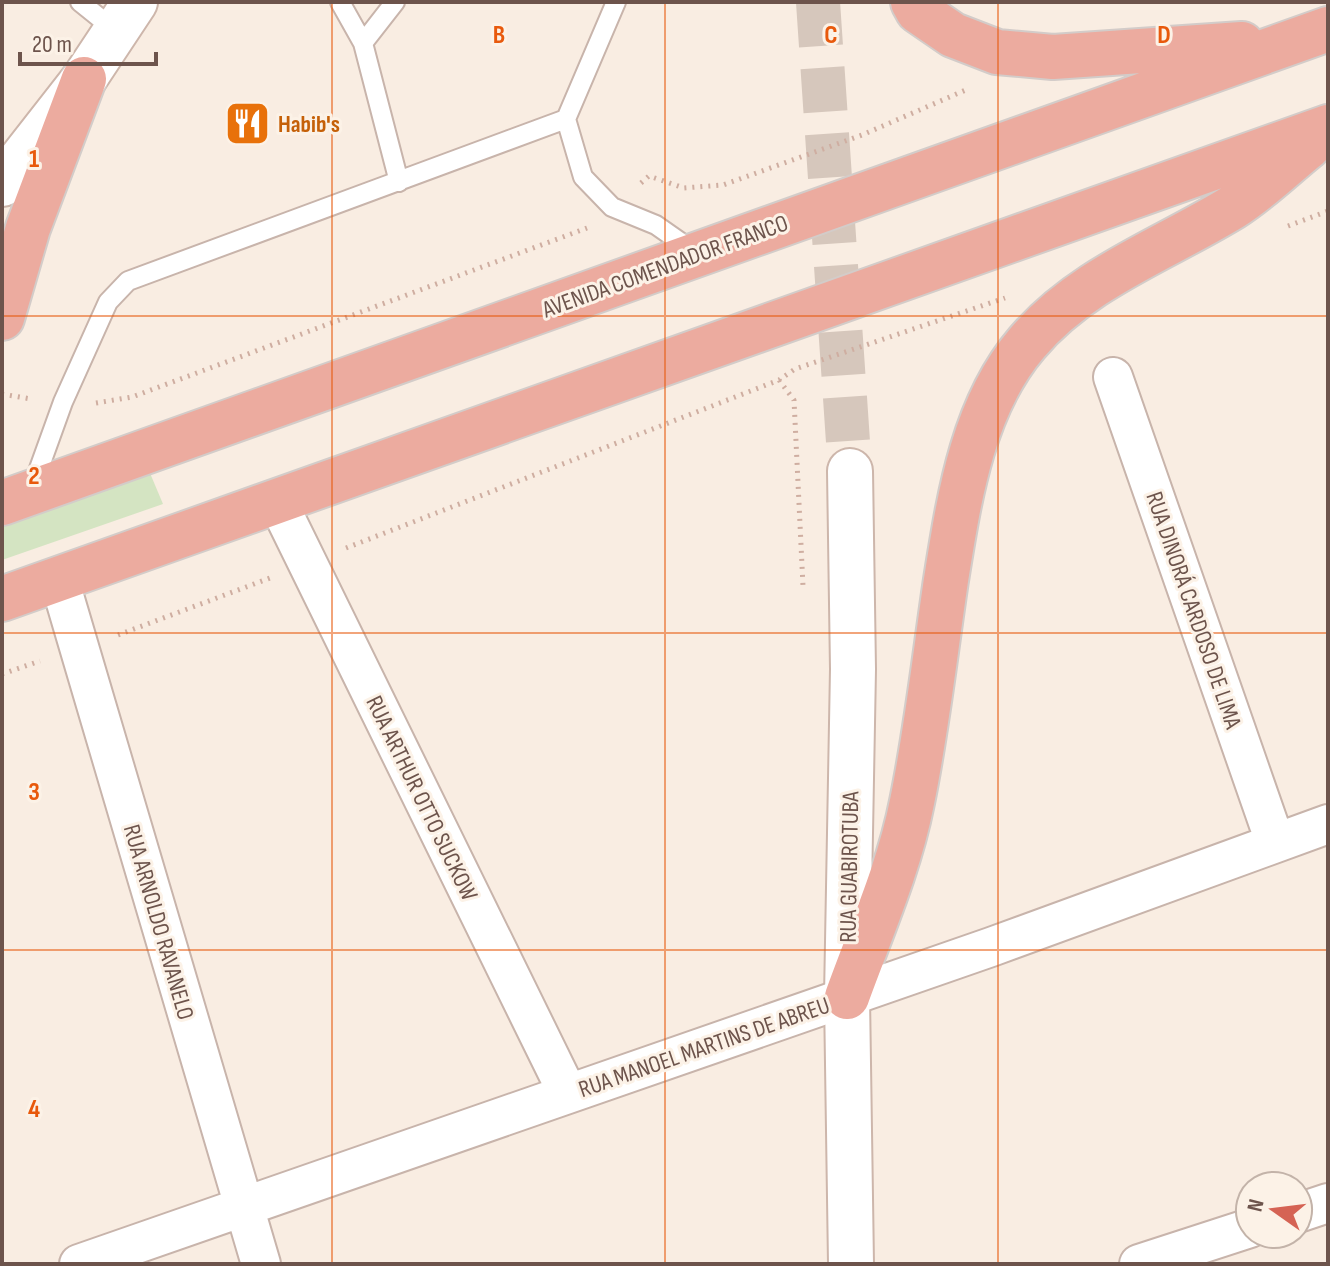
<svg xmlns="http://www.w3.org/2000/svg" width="1330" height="1266" font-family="'Sofia Sans Condensed',sans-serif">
<rect width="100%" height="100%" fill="#f9ede2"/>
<!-- green -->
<path fill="#d4e4c2" d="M147 466 163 504 2 560V517Z"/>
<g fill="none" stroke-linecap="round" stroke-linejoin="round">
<!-- secondary-tunnel -->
<path stroke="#d6c7bc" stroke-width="44" stroke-dasharray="44 22" stroke-linecap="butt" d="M818 2 850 471"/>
<defs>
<path id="lane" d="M80 2 116 31
M340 2 363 43
M395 2 363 43 399 182
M616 2 566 119 583 177 612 207 656 225 696 253
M32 488 63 402 108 302 128 281 566 119"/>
<path id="street" d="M1113 377 1275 842
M277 501 568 1094
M59 579 261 1264
M1298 1213 1328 1203
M79 1264 991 947 1328 824
M1139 1264 1250 1228"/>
<path id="secondary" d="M2 184 84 79 135 2
M850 471 853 669 847 997 851 1264"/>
<path id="highway" d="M913 2 918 11 953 35 997 52 1053 57 1242 44
M2 318 28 228 84 79
M2 503 1328 29
M2 599 1328 127
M847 997C870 933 899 869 912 802 927 729 935 654 946 580 959 499 972 407 1027 343 1082 278 1163 250 1233 207 1260 190 1284 166 1309 146"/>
</defs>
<!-- lane casing -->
<use href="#lane" stroke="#c8b4ab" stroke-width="22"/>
<!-- street casing -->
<use href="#street" stroke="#c8b4ab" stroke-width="42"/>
<!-- secondary casing -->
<use href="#secondary" stroke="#cdb6ab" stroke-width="48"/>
<!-- highway casing -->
<use href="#highway" stroke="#d3ccc9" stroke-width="48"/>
<!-- path -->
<path stroke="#cfaea1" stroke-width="5" stroke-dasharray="2 6" stroke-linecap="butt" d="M641 183 649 176 684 188 723 185 862 135 968 89
M1288 226 1328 211
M779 380 794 400 803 586
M2 394 31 399
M96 403 132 397 587 228
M346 548 779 380 795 369 1005 298
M118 635 270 578
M2 674 40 661"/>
<!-- lane -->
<use href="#lane" stroke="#fff" stroke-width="18"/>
<!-- street -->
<use href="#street" stroke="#fff" stroke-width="38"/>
<!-- secondary -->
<use href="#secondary" stroke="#fff" stroke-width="44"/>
<!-- highway -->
<use href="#highway" stroke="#ecab9f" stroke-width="44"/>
</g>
<!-- grid -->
<path fill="none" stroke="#e8590c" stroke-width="2" stroke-opacity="0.55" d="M332 2V1264M665 2V1264M998 2V1264M2 316H1328M2 633H1328M2 950H1328"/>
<!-- icons -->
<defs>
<symbol id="restaurant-square" viewBox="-11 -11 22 22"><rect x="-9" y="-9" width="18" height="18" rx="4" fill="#e8710a" stroke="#fcf2e7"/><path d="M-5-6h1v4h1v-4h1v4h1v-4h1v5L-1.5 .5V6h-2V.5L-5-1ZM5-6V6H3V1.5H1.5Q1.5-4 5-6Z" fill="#fff"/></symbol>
</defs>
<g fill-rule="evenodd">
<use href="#restaurant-square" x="222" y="98" width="51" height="51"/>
</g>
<g text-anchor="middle" stroke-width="6" stroke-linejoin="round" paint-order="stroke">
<!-- food labels -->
<g font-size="24" font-weight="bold" fill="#c56008" stroke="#fcf2e7" text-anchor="start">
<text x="278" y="132">Habib's</text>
</g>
<!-- street labels -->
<g font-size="24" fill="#6d544c" stroke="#fcf2e7">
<text transform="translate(665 266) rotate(-20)" y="8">AVENIDA COMENDADOR FRANCO</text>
<text transform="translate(1194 610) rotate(71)" y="8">RUA DINORÁ CARDOSO DE LIMA</text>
<text transform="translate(422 798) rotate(64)" y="8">RUA ARTHUR OTTO SUCKOW</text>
<text transform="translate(849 867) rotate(-89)" y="8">RUA GUABIROTUBA</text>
<text transform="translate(159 922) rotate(74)" y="8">RUA ARNOLDO RAVANELO</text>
<text transform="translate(704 1047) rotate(-19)" y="8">RUA MANOEL MARTINS DE ABREU</text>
</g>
</g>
<g font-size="26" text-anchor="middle" font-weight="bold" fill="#e8590c" stroke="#fcf2e7" stroke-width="6" stroke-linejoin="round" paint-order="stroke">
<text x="499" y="43">B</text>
<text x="831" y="43">C</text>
<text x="1164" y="43">D</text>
<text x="34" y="167">1</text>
<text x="34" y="484">2</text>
<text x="34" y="800">3</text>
<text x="34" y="1117">4</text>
</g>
<!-- border -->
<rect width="1330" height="1266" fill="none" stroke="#6d544c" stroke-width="8"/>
<!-- north arrow -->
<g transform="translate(1274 1210) rotate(284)"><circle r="38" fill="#fcf2e7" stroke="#c3b3a9" stroke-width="2"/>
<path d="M0-6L14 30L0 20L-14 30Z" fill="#d56354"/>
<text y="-12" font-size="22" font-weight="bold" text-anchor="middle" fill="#6d544c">N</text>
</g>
<!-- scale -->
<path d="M20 52v12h136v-12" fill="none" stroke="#6d544c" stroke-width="4"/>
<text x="32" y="52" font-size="24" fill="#6d544c" stroke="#fcf2e7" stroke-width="6" paint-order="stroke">20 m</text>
</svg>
